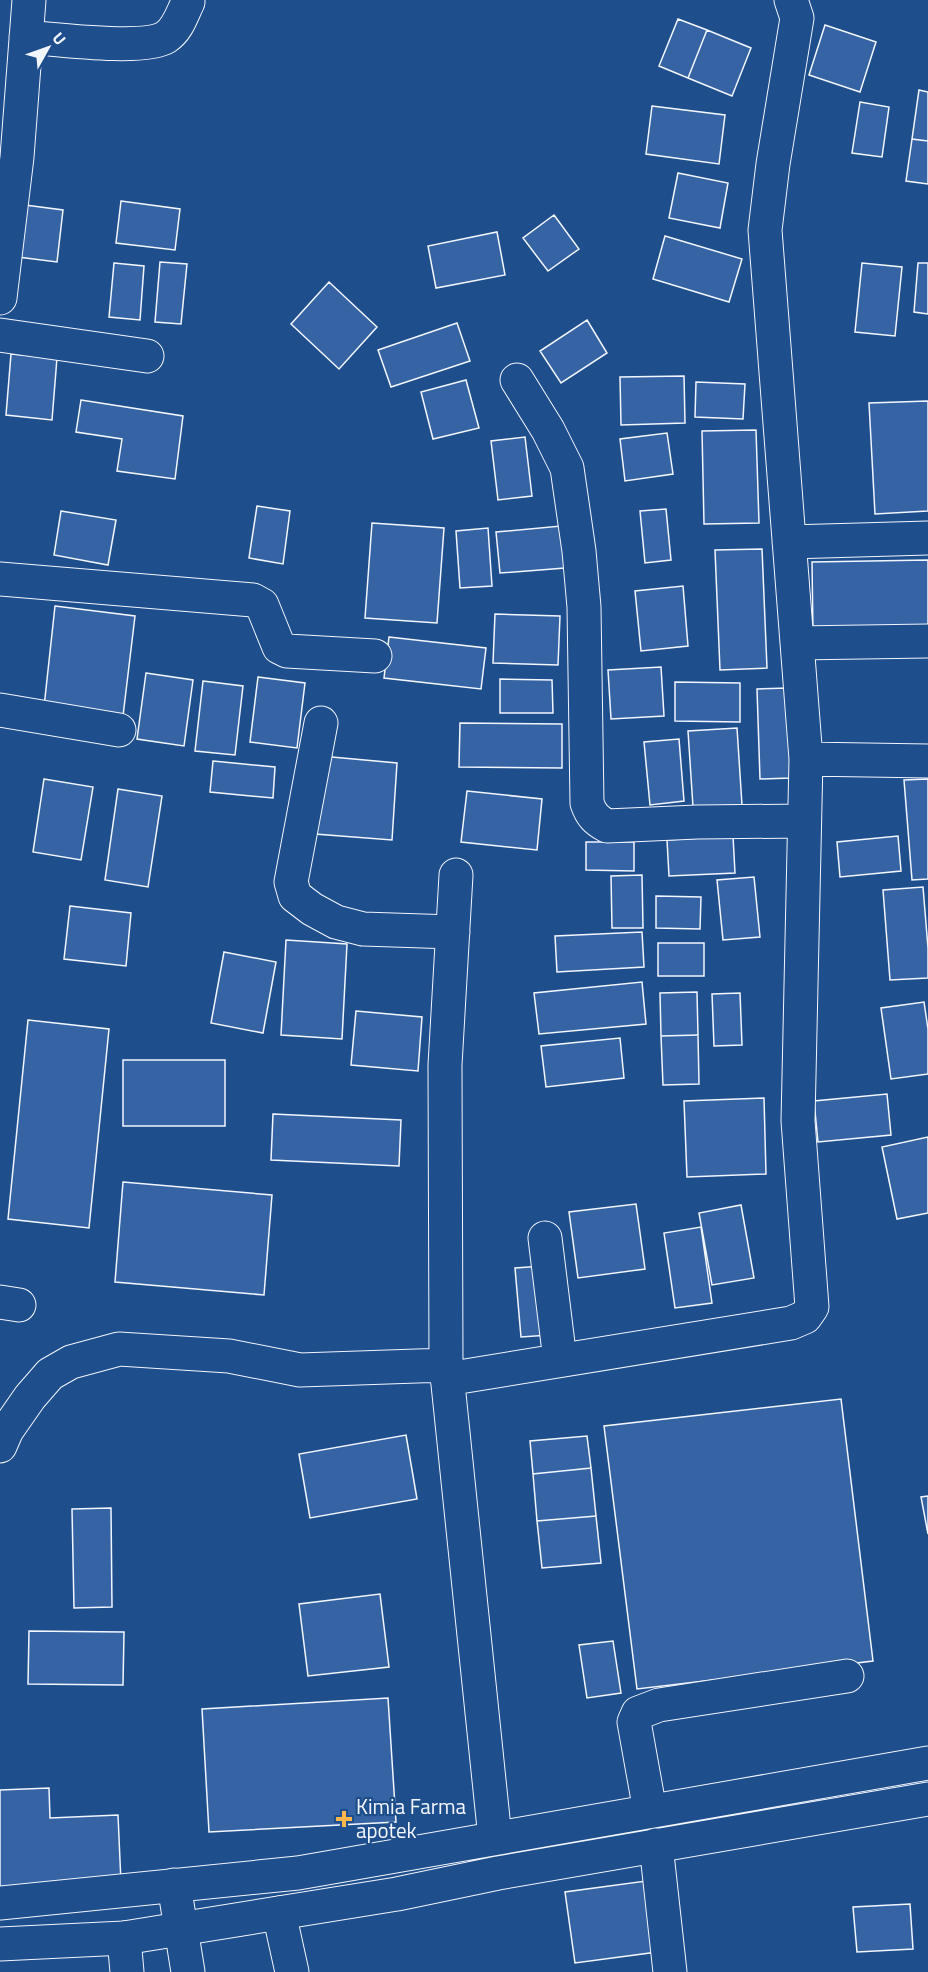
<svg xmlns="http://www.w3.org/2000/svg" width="928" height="1972" font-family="'Titillium Web',sans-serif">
<rect width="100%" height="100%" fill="#1f4e8c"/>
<!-- building -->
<path fill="#3563a3" stroke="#f2f6ff" stroke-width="1.5" d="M678 19 707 30 688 78 659 66Z
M825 25 876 42 860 92 809 75Z
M707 30 751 48 732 96 688 78Z
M919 90 928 92V141L912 139Z
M860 102 889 107 882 157 852 153Z
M652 106 725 115 719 164 646 154Z
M912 139 928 141V184L906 181Z
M678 173 728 183 720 228 669 218Z
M121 201 180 209 175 250 116 243Z
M25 205 63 210 57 262 18 257Z
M554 215 579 249 548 271 523 238Z
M497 232 505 275 436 288 428 246Z
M665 236 742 259 729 302 653 279Z
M160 262 187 264 181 324 155 322Z
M114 263 144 266 140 320 109 317Z
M862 263 902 267 895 336 855 332Z
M918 263H928V314L914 312Z
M329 282 377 327 339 369 291 324Z
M587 320 607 353 561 383 540 351Z
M457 323 470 361 391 387 378 350Z
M11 354 57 358 52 420 6 415Z
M684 376 685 423 621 425 620 377Z
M466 380 479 428 433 439 421 392Z
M696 382 745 384 743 419 695 417Z
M81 400 183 416 175 479 117 471 122 439 76 432Z
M928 401V511L875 514 869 403Z
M756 430 759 523 704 524 702 431Z
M667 433 673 474 625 481 620 439Z
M525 437 532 496 498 500 491 441Z
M257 506 290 511 283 564 249 558Z
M666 509 671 560 645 563 640 511Z
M61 511 116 520 108 565 54 555Z
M372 523 444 528 437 623 365 618Z
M561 526 565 568 500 573 496 532Z
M488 528 492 586 460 588 456 531Z
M762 549 767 668 720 670 715 550Z
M928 560V631L813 633 812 562Z
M683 586 688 646 641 651 635 591Z
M55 606 135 616 123 716 44 707Z
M495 614 560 616 558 665 493 663Z
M389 637 486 648 481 689 384 678Z
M661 667 664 716 611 719 608 670Z
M146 673 193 680 184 746 137 739Z
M258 677 305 683 297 748 250 742Z
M500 679 552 680 553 713H500Z
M203 681 243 686 235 755 195 751Z
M675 682 740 683V722L675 721Z
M788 688 791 778 760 779 757 689Z
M460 723 562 724V768L459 767Z
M737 728 742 805 693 807 688 731Z
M679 739 684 801 650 805 644 742Z
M321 756 397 763 392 840 315 834Z
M213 761 275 767 273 798 210 792Z
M44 779 93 787 81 860 33 852Z
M928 779V879L912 880 904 780Z
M118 789 162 796 148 887 105 880Z
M467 791 542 799 537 850 461 842Z
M733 836 735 873 669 876 667 840Z
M898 836 901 871 840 877 837 842Z
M586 842H634V871L586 870Z
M642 875 643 928H612L611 876Z
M754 877 760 937 723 940 717 880Z
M923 887 928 948V978L890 980 883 890Z
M656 896 701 897 700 929 656 928Z
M70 906 131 913 126 966 64 959Z
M642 932 644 967 557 972 555 936Z
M286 940 347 944 342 1039 281 1035Z
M658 943H704V976H658Z
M224 952 276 962 263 1033 211 1023Z
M642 982 646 1024 539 1034 534 993Z
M697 992 698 1035 661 1036 660 993Z
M740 993 742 1045 714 1046 712 994Z
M924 1002 928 1029V1074L891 1079 881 1008Z
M356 1011 422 1017 418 1071 351 1065Z
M28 1020 109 1029 89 1228 8 1219Z
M698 1035 699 1084 663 1085 661 1036Z
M620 1038 624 1078 546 1087 541 1046Z
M123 1060H225V1126H123Z
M887 1094 891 1135 818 1142 814 1101Z
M764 1098 766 1174 687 1177 684 1101Z
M273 1114 401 1120 399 1166 271 1160Z
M928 1137V1213L897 1219 882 1147Z
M123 1182 272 1195 264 1295 115 1282Z
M636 1204 645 1269 578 1278 569 1212Z
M741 1205 754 1278 712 1285 699 1213Z
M701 1227 712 1303 675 1308 664 1233Z
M543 1266 549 1335 521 1337 515 1268Z
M841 1399 873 1661 637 1689 604 1426Z
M406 1435 417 1499 310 1518 299 1454Z
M587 1436 591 1468 533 1474 530 1441Z
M591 1468 596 1516 537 1521 533 1474Z
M928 1496V1534L921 1497Z
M111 1508 112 1607 74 1608 72 1509Z
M596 1516 601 1563 542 1568 537 1521Z
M380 1594 389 1667 308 1676 299 1604Z
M29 1631 124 1632 123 1685 28 1684Z
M613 1641 621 1693 587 1698 579 1645Z
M388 1698 396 1822 209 1832 202 1709Z
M49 1788 50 1818 118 1815 121 1883 0 1888V1790Z
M646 1881 657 1952 575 1963 565 1892Z
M910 1904 913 1949 857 1952 853 1907Z"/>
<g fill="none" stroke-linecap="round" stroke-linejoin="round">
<defs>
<path id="minor" d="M26 37C55 39 144 51 166 37 178 29 182 14 188 2
M0 298 17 157 29 0
M0 335 147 356
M517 380 548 430 567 468 579 551 584 607 587 803C591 815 596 820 607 826L697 822 804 821
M789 542 928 538
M0 579 253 600 262 605 279 647 287 651 375 656
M797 643 928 641
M0 710 119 730
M321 723 291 882 295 896 312 909 336 922 363 929 453 932
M806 759 928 761
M456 875 445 1065 446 1365 495 1838
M545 1238 560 1360
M0 1302 19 1305
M447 1379 791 1323 805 1317 812 1307 798 1121 806 759 765 230 773 164 797 18 791 0
M0 1446 7 1430 30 1397 50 1374 71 1362 119 1349 229 1356 300 1370 446 1365
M650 1811 634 1722 638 1713 659 1705 847 1676
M656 1845 670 1972
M174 1885 188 1972
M279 1913 292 1972
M124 1938 127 1972"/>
<path id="highway" d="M0 1903 298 1873 928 1763
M0 1944 124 1938 397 1894 498 1873 928 1799"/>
</defs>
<!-- minor casing -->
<use href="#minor" stroke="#f2f6ff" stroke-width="35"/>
<!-- highway casing -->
<use href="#highway" stroke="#f2f6ff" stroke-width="35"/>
<!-- minor -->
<use href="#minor" stroke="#1f4e8c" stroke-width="33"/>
<!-- highway -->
<use href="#highway" stroke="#1f4e8c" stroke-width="33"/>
</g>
<!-- markers -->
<path fill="#ffb74d" stroke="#1f4e8c" stroke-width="2" d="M341 1810h6v6h6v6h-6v6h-6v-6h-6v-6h6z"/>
<g text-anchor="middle" stroke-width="4.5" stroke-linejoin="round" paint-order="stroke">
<!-- poi labels -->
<g font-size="21" fill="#f2f6ff" stroke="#1f4e8c" text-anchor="start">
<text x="356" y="1814">Kimia Farma<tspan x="356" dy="24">apotek</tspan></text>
</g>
</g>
<!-- north arrow -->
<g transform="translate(48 48) rotate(50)" stroke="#1f4e8c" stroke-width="4.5" paint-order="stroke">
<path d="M0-4.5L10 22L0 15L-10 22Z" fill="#f2f6ff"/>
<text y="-9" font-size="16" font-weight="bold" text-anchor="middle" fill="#f2f6ff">U</text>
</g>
</svg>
